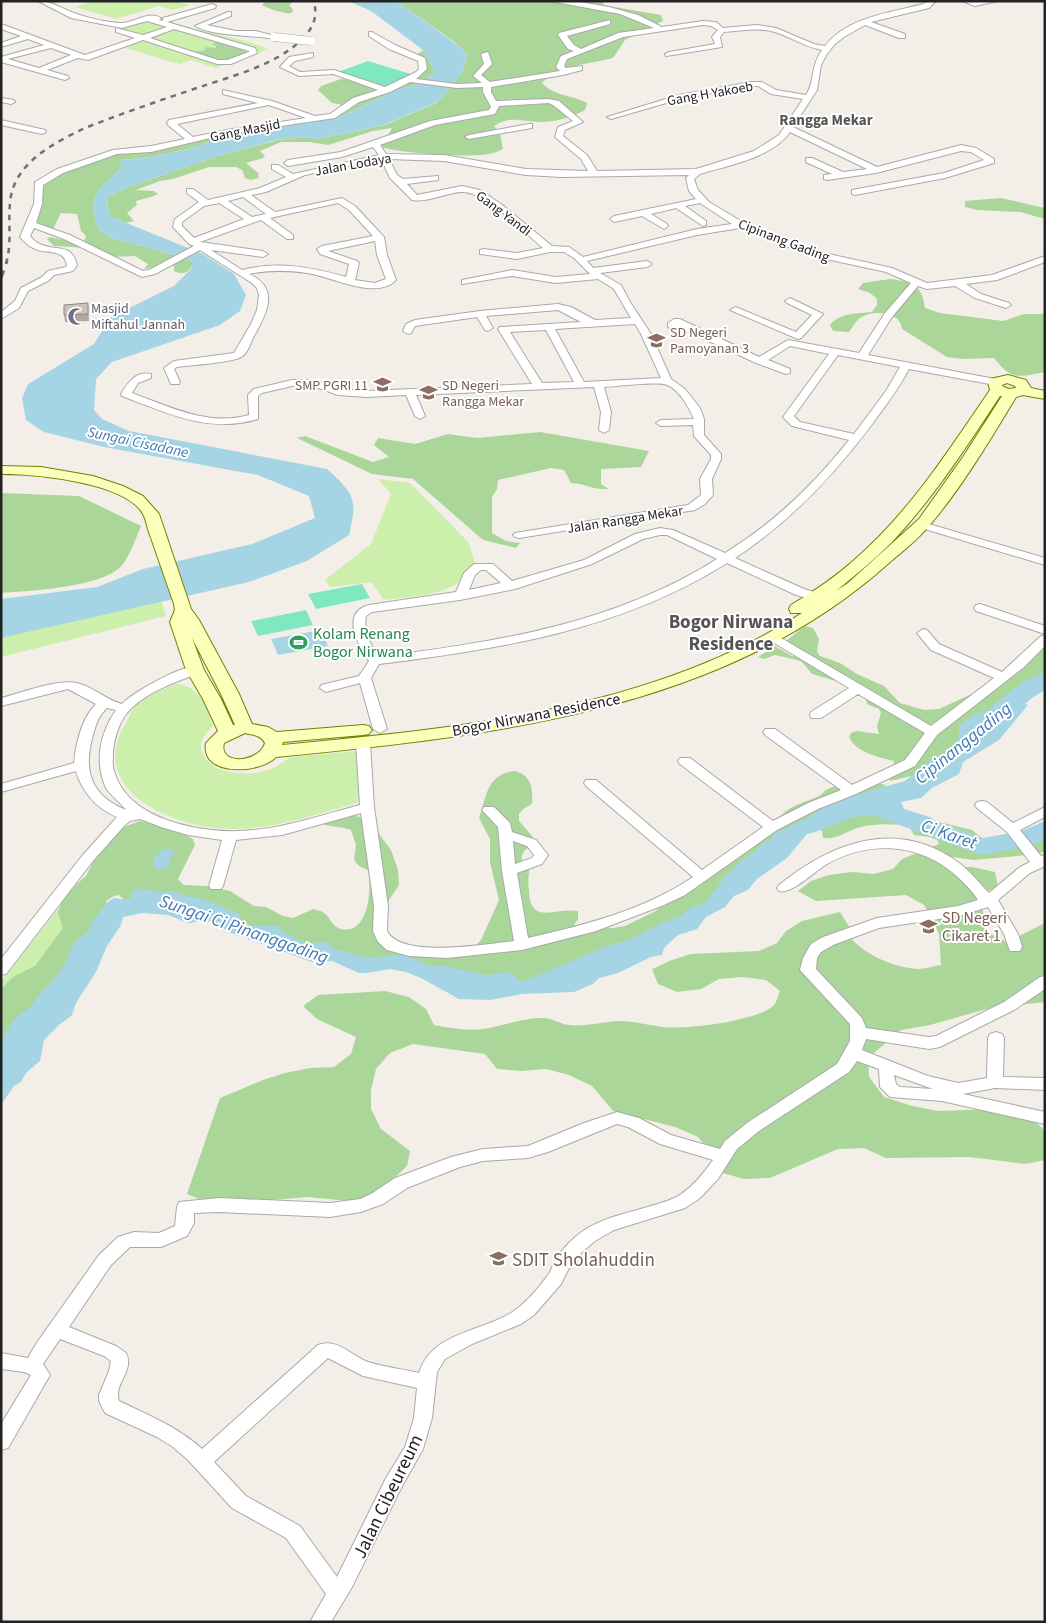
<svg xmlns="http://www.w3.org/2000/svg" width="1046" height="1623" font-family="'Source Sans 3',sans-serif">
<rect width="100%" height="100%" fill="#f3efe8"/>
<!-- grass -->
<path fill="#ccf0ab" d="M94 1H177L190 5 173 10 159 6 116 19 76 7Z
M152 18 245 41 267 48 258 54 216 68 191 60 180 64 168 61 126 48 132 45 123 42 131 38 115 30Z
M378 479 410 483 469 543 475 563C471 568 468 575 463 579 445 596 407 597 384 600L371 582 330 587 325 580 371 544 391 494Z
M161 600 166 616 1 657V638Z
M177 684C200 686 207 708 213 726 206 733 198 742 202 752 210 777 254 777 273 768 280 765 286 758 293 757 315 754 337 753 358 751L362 799 354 804C306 817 259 835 208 827 161 820 92 787 123 728 127 722 130 713 134 708 144 696 163 689 177 684Z
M83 877 102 886 1 1050V982Z"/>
<!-- forest -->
<path fill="#aad699" d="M262 1H292L293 2 289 5 293 10 292 13C284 14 269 9 262 5L265 2Z
M396 1H604L603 5 661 15 663 21 625 40 613 58C591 64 558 65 542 83 554 96 572 95 587 103L585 110C571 118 556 122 540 122 521 122 511 115 494 126L500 133 503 149C499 151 494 153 489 154 469 158 399 153 381 147L392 128 373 131 328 145 310 142H281L260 151 265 156 263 158 246 163 258 173 259 178 251 180 245 178 242 170 236 167H209L173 179 160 181 136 190 154 191 158 194 154 196 136 201 137 205 127 213 134 221 126 223 109 216 107 198 125 188 221 155 278 140 302 137 318 139 385 125 434 104 441 99 463 71 467 54 452 40Z
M216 42H222L249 53 220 62 190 52 204 51 206 47 216 48V46L212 44Z
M423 50 435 71 422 83 396 90 340 117 225 137 192 148 151 157 121 160 122 167C98 191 86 196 99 230L111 238 182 257 193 262C191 272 183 276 174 271V266L170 264 144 269 148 264 135 256 113 257 88 248 54 246 47 239 50 237 83 244 86 236 81 231 77 214 61 213 52 231 31 224 42 180 109 154 227 132 326 117 348 106 332 103 318 90 321 86 341 79 359 82 410 75 424 69 418 54Z
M1001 198 1045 208V219L1020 212 977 210 965 207V201Z
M890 279C912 282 922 284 925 308L940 313 1003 321 1024 314H1045V372C1018 377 1012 381 994 358L963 359 947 357 902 329C901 311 871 309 859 319 855 322 852 328 849 332L833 331 830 325C840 312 857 314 872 312L877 305V299L870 293 858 289 863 283Z
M540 432 649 451 641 467 601 469V484L609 489C592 490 587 484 571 483L564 470 551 468 498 480 497 489 492 497V533L506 541 520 543 516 548 483 540 413 479 372 474 297 438 305 436 373 462 389 457 374 445 378 438 415 444 448 434 477 438Z
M1 493 79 496 141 526C136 538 131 553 123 564 107 587 29 591 1 593Z
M805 626 813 628 819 639 817 652 820 656 840 663 857 674 884 686 900 703 924 710 939 709 987 687 1045 638V681L1019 689 997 709 972 738 924 773 890 781 887 772 894 766V761C879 757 856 753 849 737L851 733 856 731 879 734 877 726 881 713 879 709 867 704 865 695 856 687 812 674 802 662 797 660 775 655 764 659 758 657 775 646 792 656 806 658 810 655 800 649 788 644 786 641Z
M515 771C532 776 533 788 532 804L523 809 519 814V821L533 837 532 845C524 850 521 853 522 862L530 867C528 875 528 883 529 891 530 926 556 907 578 911V919L574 925 613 928 625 926 654 912 774 823C788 806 797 805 817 797 821 796 822 793 826 790 838 782 873 781 886 785L875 795 809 824 707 910 527 984 502 979 375 963 240 928 125 901 119 895 114 896 106 901 107 904 1 1068V989L13 977 35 966 63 928 58 913 63 897 86 876 96 856 118 829 140 821 179 831 193 839 195 845 178 879 184 885 207 886 230 891 254 906 266 907 283 916 293 918 313 909C317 910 322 911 324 913 331 918 332 927 341 929 369 935 372 888 368 870L359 866 354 860 356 845 351 830C341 826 331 827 321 824L353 815 369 820 391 850 398 870 399 885 389 900 385 914 383 937 421 949 474 947 481 940 499 900 490 862V839L479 818C487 795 487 774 515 771Z
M874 813 948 824 972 830 982 838 1019 836 1045 824V851L1038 854 974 860 952 857H932L951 867H972L995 872 998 887 981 893 985 931 1007 942 1045 923V1002L990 1008 930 1025 901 1030 868 1058 869 1077 884 1097 912 1106 938 1111 995 1109 1036 1122 1045 1131V1160L1025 1164 970 1157 886 1158 864 1148 838 1149 770 1178 744 1179 719 1172 711 1153 698 1137 675 1127 613 1111 592 1086 569 1075 546 1069 521 1071 497 1069 485 1054 413 1044 390 1053 376 1069 371 1090V1109L381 1129 410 1151 407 1166 383 1189 359 1202 308 1197 260 1201 209 1203 187 1194 220 1098 263 1080 285 1073 310 1068 334 1067 351 1054 356 1037 317 1019 303 1006 318 995 385 991 409 997 426 1009 434 1025C450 1028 467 1031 483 1029 504 1026 522 1018 543 1018 552 1018 560 1024 569 1025 587 1027 604 1021 622 1021 638 1022 648 1025 663 1027 684 1030 759 1021 774 1005 777 1002 778 995 780 991L766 980 742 977 719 979 701 989 677 992 658 984 652 969 672 960 691 954 759 951 777 943 786 931 802 921 840 912 850 928 846 933C863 954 891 967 918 969 925 969 934 966 941 965L939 934 932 919 924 905 906 895 816 901 798 891 811 881 829 875 852 872 874 874 893 869 902 859 939 844 937 840 930 837 914 835 909 826C896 824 875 823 861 827 848 830 837 840 823 838L821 826 845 816Z"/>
<!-- pitch -->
<path fill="#80e8c1" d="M368 61 414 75 385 87 338 72Z
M362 584 370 598 316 609 308 594Z
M306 610 313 625 258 636 251 621Z"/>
<!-- water -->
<path fill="#a5d5e4" d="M348 1H396L451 40 467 54 463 71 441 99 433 104 384 125 318 139 302 137 276 140 221 155 125 188 107 198 109 216 203 254 234 274 246 295 240 311 220 325 112 362 96 379 94 410 102 419 129 431 327 469C354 494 358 498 349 535L307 561 249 582 1 638V599L97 587 143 569 252 544 315 518 309 496 258 475 104 447 44 432 26 420 22 398 28 384 94 344 111 317 174 286 191 269 193 262 182 257 111 238 99 230C86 196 98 191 122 167L121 160 151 157 192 148 224 137 340 117 396 90 422 83 435 71 423 50 371 11Z
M321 630 328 646 278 655 271 639Z
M1008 697 1028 705 999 740 963 762 959 774 932 788 921 798 901 802 904 809 933 818 929 825C908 820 872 811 851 818 836 823 823 831 807 834L787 858 757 879 748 890 734 896 725 907 706 917 697 929 678 935 664 948 662 955 651 957 618 973 599 978 593 984 574 992 522 994 490 1000 459 999 421 978 406 972 390 969 367 973H359L332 961 312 962 231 933 213 922 205 921 188 923 168 915 143 913 123 917 121 925 107 946 96 972 76 1003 72 1015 59 1025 44 1040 40 1061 26 1073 21 1082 14 1086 1 1105V1049L4 1035 16 1017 32 1006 40 993 53 981 67 960 74 943 88 932 93 920 110 900 115 898 126 900 132 897 131 893 134 889H146L161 892 173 891 187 896 204 899 239 914 242 924 247 926H279L280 930 307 944 326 942 332 948 367 958 405 955 430 966H443L487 975 512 972 517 979 522 982 610 945 627 941 665 922 681 916 691 907 705 903 728 873 741 861 753 853 762 844 771 840 775 833 805 820 825 806 840 799 905 781 932 759 951 752 958 741 960 725 974 715 990 709 995 703Z
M163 849 174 850 166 870 153 868 155 864 152 857 159 855Z"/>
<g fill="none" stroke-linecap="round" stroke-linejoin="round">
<!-- river -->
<path fill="#a5d5e4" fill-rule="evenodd" d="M1045 673V690L1032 698 997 727 989 729 981 727 977 722 981 717C1000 701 1020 679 1045 673Z
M884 802 983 838 1022 831 1045 821V840L1029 846 981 855 875 816 872 810 875 804Z"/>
<defs>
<path id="street" d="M38 1C51 1 61 8 74 13 87 18 106 22 120 23 133 24 148 10 161 18L159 20 163 21V18L212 4 216 6 215 8 167 22 255 48 257 53 231 64H217L143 40 88 60 78 58 47 70 68 76 69 78 65 80 1 62V57L44 45 28 39 1 47V43L21 36 1 29V24L85 55 135 38 116 32V28L143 35 167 27 147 21 122 28 71 18ZM174 29 249 51V52L227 60H218L150 38ZM51 48 71 55 39 68 8 59Z
M550 1H574L609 7 638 15 662 27 703 21 716 22 723 28 757 25 776 28 814 44 825 46C847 17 890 13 923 4L928 1H936L929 8 871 22 905 34V38H899L865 25 844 37 835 44 827 54 821 65 817 90 793 127 877 167 961 145 976 148 994 159V163L945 178 855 195 852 194V190L944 173 984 160 971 152 961 151 876 173 827 180 824 179V175L832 174 806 162V158H812L843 172 867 169 790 132C772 158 729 165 700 174L694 179 698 190 709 202 749 226 815 251 892 268 927 283 992 275 1045 256V262L997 280 966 284 981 294 1009 303 1011 305 1006 308 975 298 955 286 927 289 918 286 892 317 868 355 995 379 1000 382 995 385 909 369C899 388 886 405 873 423 834 475 790 522 735 558L804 589 831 597 833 600 831 603 827 604 796 595 727 563C621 630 501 649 379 664L371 678 387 729 380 733 373 729 360 683 326 692 320 688 321 685 359 676 369 661C357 645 341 612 369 605L456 592 464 573 474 564H493L512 581 584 560 635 534 660 528 673 530 725 553C774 523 814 484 849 440L792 426 783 417 829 354 790 346 768 360 790 369V373L786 374 756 363 689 332 676 331 668 327V323L674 319H680L759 357 788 340 859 353 885 313 911 283 886 272 808 255 740 228 697 235 587 261 593 268 647 261 652 264 647 267 600 273 621 285 630 302 651 334 671 379 685 389 700 408 704 419V435L721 454V459L712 479 713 495 705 504 695 510 519 538 515 537 513 535 515 533 688 505 701 495 700 479 711 459V455L694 436 693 425 661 426 656 423 661 420 694 419C689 407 678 387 664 384 651 382 619 386 604 387L611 412 609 430 604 433 599 430 601 412 594 387 416 395 425 416 420 419 415 416 406 395 366 397 338 395 313 386H292L262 393 258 396V419C209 434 167 413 122 396L121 394C128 383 135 371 151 374V378L138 383 132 393C168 406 209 427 249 415L248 395 254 389 292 380H314L340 389 366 391 532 384 498 329 500 327 581 322 558 310 486 316 493 328 488 331 485 330 477 317 415 326 411 333 408 334 403 331 406 324 415 320 480 311 558 304 571 307 595 320 631 318 614 289 598 279 556 283 512 276 462 284V280L512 270 556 277 590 274 574 258 564 252H550L517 259 480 254V250L483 249 517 253 543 248C525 233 484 190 461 192 445 193 427 203 412 200L390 178 381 159 305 175 266 192 251 195 275 212 342 198 355 206 384 237 387 255 396 280C376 301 331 276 307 273 287 270 268 270 249 274 280 288 267 313 254 336 250 343 248 355 239 358 226 363 192 365 177 367L174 369 180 382 179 384H171L164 368 174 361 234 353 251 324 257 310 259 295 257 288 252 283 200 250 155 274 142 277 64 239 34 228 30 236C33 239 36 243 40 244 56 252 71 242 77 265L73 271 54 275 48 281 28 291 19 308 1 319V312L15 301 21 288 42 277 48 271 66 267 67 265C63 247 46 255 33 248 28 246 24 241 20 237L34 204 35 182 57 169 113 150 151 146 185 139 168 125 167 123 169 120 258 103 223 94V90L272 101 315 116 330 114 353 98 378 90 333 74 299 76 280 67 289 57 313 53V57L295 61 289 66 300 72 334 70 385 87 416 72 419 69 418 61 389 49 369 36V32H372L395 45 425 58 427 69 416 79 457 84 482 83 473 76 484 64 481 54 488 52 492 64 481 75 490 82 560 71 556 67 561 56 574 51 568 49 558 35 559 33 610 20V24L567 36 574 45 581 49 618 33 654 28 620 14ZM703 25 711 26 718 30 712 37 715 44 669 52 665 54 666 56 722 47 720 37 724 32C741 31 758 27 775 32 791 37 805 47 822 50 810 67 815 82 806 95L776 90 762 82H751L679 95 607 117 611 119 680 99 751 86H758L771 94 803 99 779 135 754 151 696 169 597 171 587 155 563 136 565 130 583 122 559 101 549 99 496 101 491 92V87L563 75 582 70V66L566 68 564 66 567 59 623 37ZM410 82 457 88 483 87V92L491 107 489 110 430 121 341 152 288 160 284 163 288 166 342 157 373 147 379 155 293 174 278 165H272V169L286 177 260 188 208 200 193 189H187V193L199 202 175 219 173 227 189 244 194 246 149 270 143 271 70 235 36 223 42 204 43 185 63 173 117 154 151 152 227 134 335 118 359 102 390 92ZM549 103 553 105 573 121 558 127 555 137 581 159 588 171 526 169 444 155 386 154 380 145 435 125 495 114 499 106ZM269 105 306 118 227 130 193 137 177 124ZM389 159 444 161 526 175 562 177 689 175 686 178 689 191 696 199 614 216 610 219 614 222 642 216 664 229 668 226 667 224 651 214 676 208 703 226 706 225V221L685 206 700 203 732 224 697 229 583 257 569 247 552 246 501 204 480 190 462 186 417 195 407 184 438 180V176L403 179 397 175ZM243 197 266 214 252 217 228 201ZM219 203 244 219 194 238 182 226V222L204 206ZM338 203 349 210 373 236 322 246 317 249 320 254 349 264 346 277C311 267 278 261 242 270L211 250 263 257 268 254 263 251 200 242 261 220 287 239H293V235L270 218ZM375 241 377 255 386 279 375 283 355 280 359 263 357 261 328 251ZM635 324 641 334 661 378 584 382 555 329ZM546 330 574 382 542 383 510 332ZM838 355 900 367 886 391 854 434 800 422 794 416ZM660 535H667L717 559C614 624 497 642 378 657 371 646 363 630 366 616L372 612 460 600 515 589 592 564 643 539ZM481 570H486L501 583 469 590 475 575Z
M962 1H998L975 6Z
M228 12H231V16L207 25 236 31H256L278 37 274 39C253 35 211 36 195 26Z
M1 98 14 100 15 102 11 104 1 102Z
M1 120 45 130 46 132 42 134 1 125Z
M529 124H532V128L469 139 465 137 469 135Z
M790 298 823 314 801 338 798 339 730 310 735 307 738 308 796 332 812 315 787 303 785 301Z
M922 522 1045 558V565L918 527 916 525Z
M980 604 1045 626V634L976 611 974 608 976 605Z
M923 629 927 630 939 644 1002 672 1041 636 1045 635V646L1024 667 937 735 915 766 856 794 818 809 777 830 685 895 664 905 596 931 522 950 447 958 409 956 387 950 378 942 373 931 374 906 361 813 282 835 236 840 223 886 221 889H211L209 886 222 840 188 835 161 827 140 819 130 821 125 825 92 862 6 974 1 975V959L82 856 117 817C97 809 82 792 76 771L1 792V784L74 763C76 743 82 718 96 704L68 689 1 706V698C22 693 61 677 80 684 96 689 105 699 122 704 134 692 184 663 199 667L201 670 199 673C174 683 145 692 127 713 119 723 114 739 113 752 113 758 112 765 114 771 125 811 174 826 212 830 264 836 310 818 360 805L356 743 363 739 368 740 370 743 374 807 388 906 387 931C400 959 488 944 514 941L502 871 498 827 482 810 484 807H494L510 823 512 832 536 840 548 855 542 864 517 873 528 938C585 925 644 910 693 877L586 786 584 783 586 780H596L702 870 763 827 680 764 678 761 680 758H690L773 821 808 803 841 790 765 735 763 732 765 729H775L852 785 905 760 925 733 858 694 821 718H811L810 715 811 712 849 688 766 638 768 635H776L931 726 994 678 931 650 917 633ZM107 708 116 710C100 733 94 762 106 788 111 796 122 804 126 810 90 795 83 770 93 735 96 724 99 715 107 708ZM513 841 527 846 534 855 532 858 515 864Z
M982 801 987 802 1013 823 1045 807V817L1020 830 1041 856 1045 855V866L1030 873 998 900 1018 934 1022 947 1020 951H1010L1004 934 988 907 959 916 879 928 833 945 821 952 817 958 816 969 862 1018 866 1028 929 1037 936 1036 1004 1002 1040 977 1045 976V989L1014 1010 940 1047 929 1049 866 1039 862 1050 928 1076 958 1083 987 1078 988 1038 990 1034 996 1032 1002 1034 1004 1038 1003 1077 1045 1078V1090L995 1088 963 1094 1045 1112V1124L942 1101 890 1097 880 1087 879 1069 857 1061 849 1072 759 1131 737 1149 718 1179 700 1198 685 1208 614 1230 595 1241 582 1252 569 1268 561 1284 534 1315 521 1324 472 1344 445 1359 437 1372 432 1418 423 1449 400 1490 352 1587 331 1622H310L326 1594 286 1538 232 1508 188 1460 173 1447 157 1437 105 1413 99 1401V1395L109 1371 111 1361 104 1356 60 1339 43 1364 50 1375 8 1448 1 1450V1424L31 1375 24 1372 1 1369V1353L28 1358 36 1344 99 1255 118 1237 134 1232 159 1233 175 1226 177 1207 179 1202 219 1198 330 1203 360 1199 371 1194 395 1178 451 1157 483 1149 528 1146 584 1123 617 1112 639 1118 671 1135 720 1149 725 1141 747 1123 837 1064 850 1041V1024L800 970 803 958 811 944 823 937 877 918 958 906 978 900C974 893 967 886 961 880 924 843 871 839 827 864 815 871 791 895 779 891L777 888 779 885C832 842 898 817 959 863 970 871 979 883 989 893L1020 867 1030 862 1007 832 977 808 975 805 977 802ZM894 1075 933 1089 900 1087 896 1084ZM617 1124 628 1127 660 1144 713 1160C703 1174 689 1192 672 1199 643 1211 610 1213 583 1231 573 1238 563 1248 557 1258 553 1263 552 1270 548 1275 538 1289 525 1304 511 1313 480 1332 431 1333 419 1373 402 1369 384 1367 368 1362 350 1355 338 1338 318 1345L202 1449C178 1427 148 1415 119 1401 113 1384 135 1371 126 1353L116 1346 69 1327 111 1265 130 1247H161L187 1236 194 1223V1213L219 1212 330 1217 361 1212 383 1204 407 1188 460 1167 483 1161 528 1158 548 1152ZM328 1358 363 1376 417 1388 414 1418 405 1447 386 1478 337 1577 300 1526 246 1496 214 1462Z"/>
<path id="secondary" d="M1008 375 1026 380 1031 388 1045 391V399L1023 395 1016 397C990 440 961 489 928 527 917 540 903 551 890 562 724 712 489 736 276 757 260 774 200 777 206 743L218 731 203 699 186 670 170 622 175 610 174 604C166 581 158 558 150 535 147 529 147 522 144 516 129 482 34 474 1 474V466L41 467 93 476 123 486 143 496 159 514 191 609 199 620 239 694 252 724 268 727 277 732 363 725 369 726 372 730 369 734 363 735 283 742 282 745C459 728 649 711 802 613H791L789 609 791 605C813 592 834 578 853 561 909 513 949 450 990 390L988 382 990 379ZM1007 383 1015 386 1016 388 1009 389 1002 386V385ZM1000 396H1002L963 457 919 519 848 583 836 591C855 575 874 560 891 543 933 499 967 446 1000 396ZM192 638 221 694 235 725H233L221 699 204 670ZM245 733C253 735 261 735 265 743 259 763 218 766 224 743Z"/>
</defs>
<!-- street casing -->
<use href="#street" stroke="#a9a9a9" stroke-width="2"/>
<!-- secondary casing -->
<use href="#secondary" stroke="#728200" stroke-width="2"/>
<!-- street -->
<use href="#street" fill="#fff" fill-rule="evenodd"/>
<!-- secondary -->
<use href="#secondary" fill="#fbffba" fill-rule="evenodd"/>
<!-- rail-far1 -->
<path stroke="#707070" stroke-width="2.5" stroke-dasharray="5.5 5.5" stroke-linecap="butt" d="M6 264C12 243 8 223 10 203 13 163 54 143 85 128 123 113 161 100 200 87 235 75 280 64 305 36 315 25 317 15 314 1"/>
<!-- rail -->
<path stroke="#707070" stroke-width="3" stroke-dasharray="8 8" stroke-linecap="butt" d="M1 278 7 262"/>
<defs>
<path id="street-bridge" d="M274 37 311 41"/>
</defs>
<!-- street-bridge casing -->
<use href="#street-bridge" stroke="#a9a9a9" stroke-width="9" stroke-linecap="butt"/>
<!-- street-bridge -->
<use href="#street-bridge" stroke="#fff" stroke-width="8"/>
</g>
<!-- wall -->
<path fill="#afa7a0" d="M88 303 89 321 65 322 64 315Z"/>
<!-- building -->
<path fill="#cbc2ba" stroke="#8e8882" d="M88 303V314L64 315V305Z"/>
<!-- icons -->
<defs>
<symbol id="mosque-bare" viewBox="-9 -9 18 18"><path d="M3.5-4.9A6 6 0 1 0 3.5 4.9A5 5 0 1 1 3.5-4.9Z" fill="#6b7280" stroke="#fff" stroke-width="2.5" paint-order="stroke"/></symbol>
<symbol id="school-bare" viewBox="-9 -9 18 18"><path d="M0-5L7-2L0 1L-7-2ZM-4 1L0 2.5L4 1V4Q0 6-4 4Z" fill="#8d6e63" stroke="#fff" stroke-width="2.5" paint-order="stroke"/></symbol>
<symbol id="stadium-bare" viewBox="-9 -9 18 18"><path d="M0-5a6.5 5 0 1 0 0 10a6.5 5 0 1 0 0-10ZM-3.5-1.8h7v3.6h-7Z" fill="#2e9e5b" stroke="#fff" stroke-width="2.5" paint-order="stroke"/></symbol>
</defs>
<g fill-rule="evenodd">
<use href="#mosque-bare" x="64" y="304" width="25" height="25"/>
<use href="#school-bare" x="644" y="328" width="25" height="25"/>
<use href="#school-bare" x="370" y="372" width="25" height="25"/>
<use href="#school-bare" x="416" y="380" width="25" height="25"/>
<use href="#stadium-bare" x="286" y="630" width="25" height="25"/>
<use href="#school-bare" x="916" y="914" width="25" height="25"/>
<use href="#school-bare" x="486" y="1246" width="25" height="25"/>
</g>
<g text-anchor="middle" stroke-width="4" stroke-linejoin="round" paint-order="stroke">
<!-- far-street labels -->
<g font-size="14" fill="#222" stroke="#fff">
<text transform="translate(710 93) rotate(-10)" y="5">Gang H Yakoeb</text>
<text transform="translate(245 130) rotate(-11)" y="5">Gang Masjid</text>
<text transform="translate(353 164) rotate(-10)" y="5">Jalan Lodaya</text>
<text transform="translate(504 213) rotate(37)" y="5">Gang Yandi</text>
<text transform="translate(784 240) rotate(21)" y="5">Cipinang Gading</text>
<text transform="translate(625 519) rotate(-9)" y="5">Jalan Rangga Mekar</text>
</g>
<!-- far-worship labels -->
<g font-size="14" fill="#5b616d" stroke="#fff" text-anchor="start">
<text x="91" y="313">Masjid<tspan x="91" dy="16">Miftahul Jannah</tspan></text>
</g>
<!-- far-education labels -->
<g font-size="14" fill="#785e54" stroke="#fff" text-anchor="start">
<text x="670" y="337">SD Negeri<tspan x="670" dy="16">Pamoyanan 3</tspan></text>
<text x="368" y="390" text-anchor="end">SMP PGRI 11</text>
<text x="442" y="390">SD Negeri<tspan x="442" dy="16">Rangga Mekar</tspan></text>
</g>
<!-- far-neighbourhood labels -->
<g font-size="15" font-weight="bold" fill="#555" stroke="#fff">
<text x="826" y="125">Rangga Mekar</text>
</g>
<!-- far-water labels -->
<g font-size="15" font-style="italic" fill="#4179b3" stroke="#fff">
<text transform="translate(138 442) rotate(12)" y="5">Sungai Cisadane</text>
</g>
<!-- leisure labels -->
<g font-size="16" fill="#27864d" stroke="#fff" text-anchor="start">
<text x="313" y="639">Kolam Renang<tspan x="313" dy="18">Bogor Nirwana</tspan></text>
</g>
<!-- street labels -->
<g font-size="16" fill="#222" stroke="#fff">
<text transform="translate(536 714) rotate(-11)" y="6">Bogor Nirwana Residence</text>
</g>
<!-- education labels -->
<g font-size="16" fill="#785e54" stroke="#fff" text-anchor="start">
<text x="942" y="923">SD Negeri<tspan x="942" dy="18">Cikaret 1</tspan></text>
</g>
<!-- water labels -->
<g font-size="18" font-style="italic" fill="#4179b3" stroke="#fff">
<text transform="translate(963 743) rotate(-39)" y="6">Cipinanggading</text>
<text transform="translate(949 834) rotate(19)" y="6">Ci Karet</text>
<text transform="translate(244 929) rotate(19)" y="6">Sungai Ci Pinanggading</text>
</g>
<!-- quarter labels -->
<g font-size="19" font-weight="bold" fill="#555" stroke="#fff">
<text x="731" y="628">Bogor Nirwana<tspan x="731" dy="22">Residence</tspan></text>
</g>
<!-- near-education labels -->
<g font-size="19" fill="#785e54" stroke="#fff" text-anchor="start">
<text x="512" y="1266">SDIT Sholahuddin</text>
</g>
<!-- near-street labels -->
<g font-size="19" fill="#222" stroke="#fff">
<text transform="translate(387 1496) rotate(-64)" y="7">Jalan Cibeureum</text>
</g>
</g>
<!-- border -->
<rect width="1046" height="1623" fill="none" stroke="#222222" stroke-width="5"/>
</svg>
